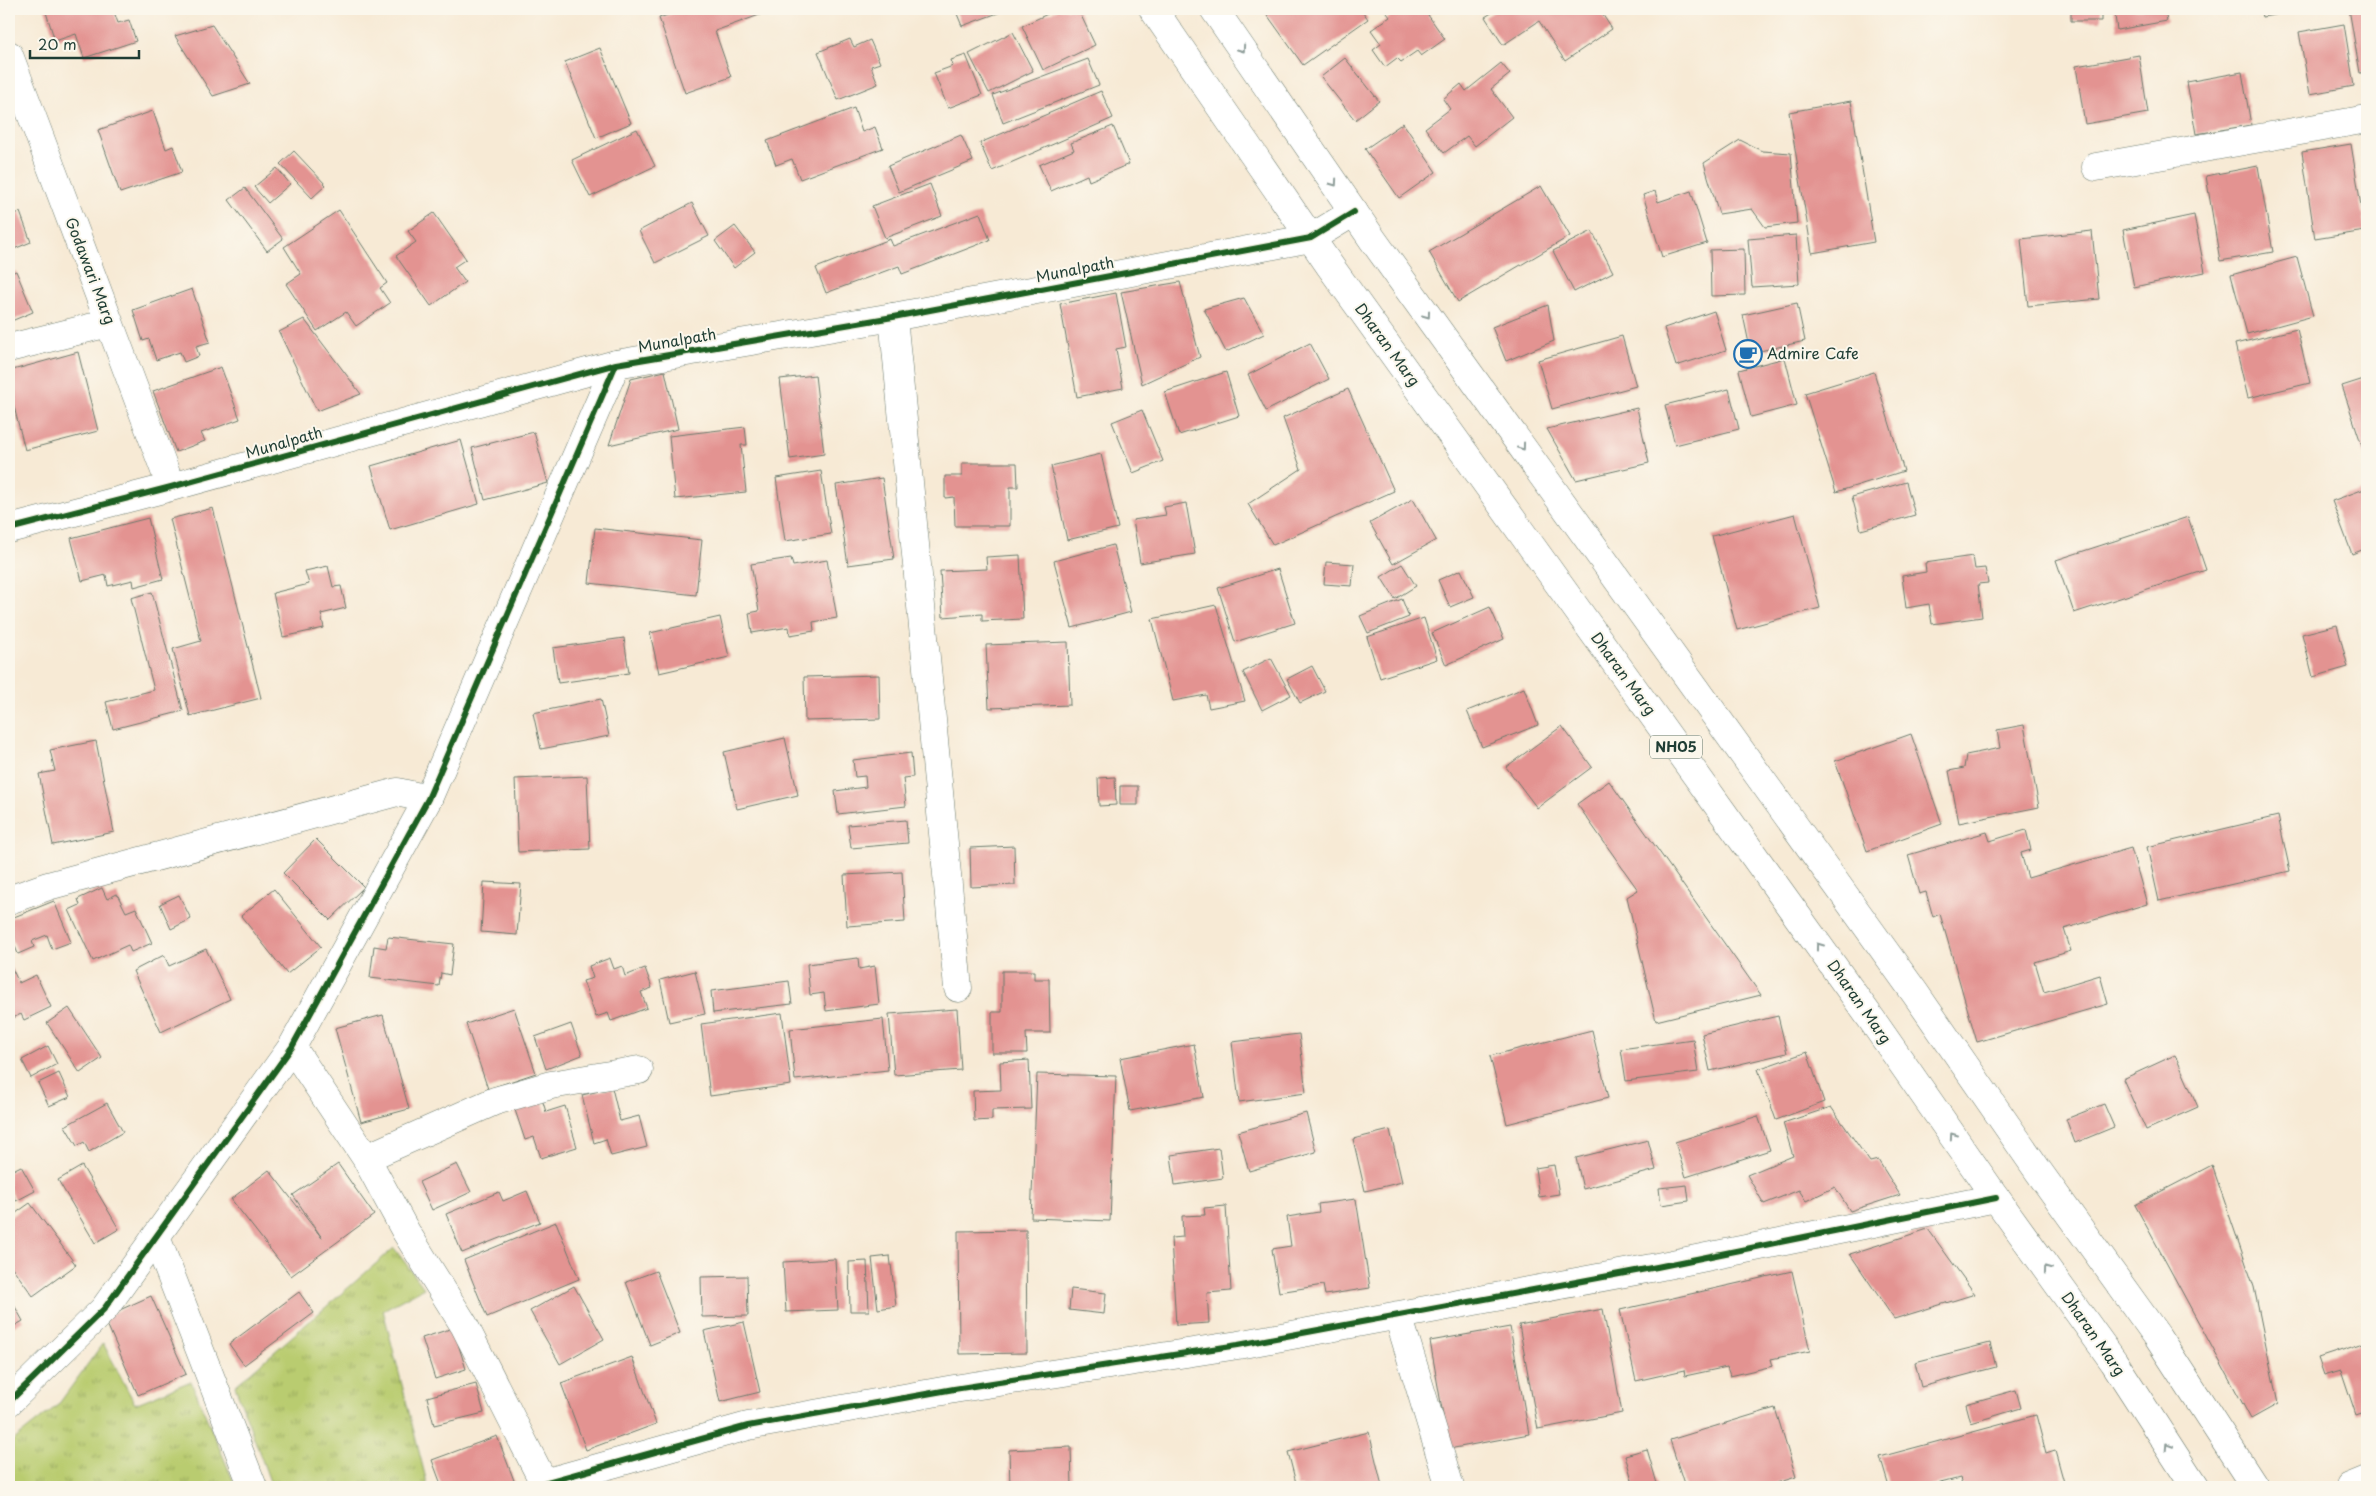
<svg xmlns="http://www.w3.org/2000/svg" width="2376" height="1496" font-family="'Playpen Sans',sans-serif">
<defs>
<pattern id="grass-tufts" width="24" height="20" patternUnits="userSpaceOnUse" patternTransform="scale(1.25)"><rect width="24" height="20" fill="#b9cc6f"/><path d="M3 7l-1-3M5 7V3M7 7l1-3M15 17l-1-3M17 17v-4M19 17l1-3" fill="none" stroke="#96a75c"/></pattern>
</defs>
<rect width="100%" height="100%" fill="#fbf7ec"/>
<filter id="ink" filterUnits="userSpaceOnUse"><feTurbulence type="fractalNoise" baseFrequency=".02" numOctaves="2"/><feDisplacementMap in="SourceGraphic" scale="10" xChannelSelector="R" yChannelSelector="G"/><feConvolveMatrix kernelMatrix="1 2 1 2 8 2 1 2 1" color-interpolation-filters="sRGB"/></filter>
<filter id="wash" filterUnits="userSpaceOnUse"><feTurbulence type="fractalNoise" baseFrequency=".0096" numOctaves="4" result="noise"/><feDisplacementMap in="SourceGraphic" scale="20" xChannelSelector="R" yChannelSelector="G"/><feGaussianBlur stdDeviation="1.12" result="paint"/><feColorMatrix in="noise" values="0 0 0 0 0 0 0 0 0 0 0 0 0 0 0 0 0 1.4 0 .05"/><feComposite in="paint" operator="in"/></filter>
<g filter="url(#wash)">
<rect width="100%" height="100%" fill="#f7ead5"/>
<!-- grass -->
<path fill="url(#grass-tufts)" stroke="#6c8452" d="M394 1248 424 1288 383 1310 428 1487H272L235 1386Z
M103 1343 135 1404 191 1381 236 1487H9V1444L58 1405Z"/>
<g id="blocks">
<!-- building -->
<path fill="#e39391" d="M45 9H113L118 23 129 20 136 41 84 58 76 34 55 41Z
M685 9H776L715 31 731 77 685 93 659 18Z
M955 9H1009L962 26Z
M1058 9H1078L1095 45 1043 70 1022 26Z
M1263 9H1361L1368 19 1303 65Z
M1384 9H1431L1433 11 1428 15 1445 39 1421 56 1417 51 1401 62 1397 58 1385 67 1373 50 1381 44 1371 30 1390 17Z
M1498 9H1599L1612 29 1565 61 1539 21 1503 45 1485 17Z
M2071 9H2101V21H2071Z
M2114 9H2165L2167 21 2117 30Z
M2260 9H2304L2305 10 2262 17Z
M2349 9H2367V72L2360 73Z
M2344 24 2354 86 2310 94 2299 32Z
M212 25 250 84 213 96 175 36Z
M1013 32 1033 71 989 93 969 54Z
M850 39 854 47 870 40 880 63 871 66 878 84 838 100 818 52Z
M600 48 631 123 596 138 565 62Z
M966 55 982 95 948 108 934 73 953 66 951 60Z
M2139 55 2148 113 2085 124 2076 66Z
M1345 58 1379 101 1355 120 1321 77Z
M1088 59 1099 85 1003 123 993 95Z
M1501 63 1510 74 1491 89 1512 117 1475 146 1467 136 1444 153 1425 128 1450 109 1443 99 1461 84 1466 91Z
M2242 72 2251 125 2196 134 2187 82Z
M1101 91 1113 118 992 171 980 143Z
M1851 101 1874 242 1812 253 1789 112Z
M854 108 862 132 875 127 883 148 800 179 792 159 776 165 767 141Z
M153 111 166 149 173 146 182 172 120 193 98 130Z
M1403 123 1436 172 1399 198 1365 149Z
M1113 126 1129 164 1089 181 1087 175 1051 191 1039 165 1074 150 1071 143Z
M637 129 655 166 590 197 572 160Z
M961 135 973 161 899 192 888 166Z
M1740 140 1762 151 1791 153 1797 223 1765 227 1752 209 1719 214 1704 163Z
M2351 144 2365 231 2315 239 2302 152Z
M294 151 326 185 312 198 280 164Z
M2258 166 2273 252 2220 261 2206 176Z
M277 168 290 184 268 203 254 187Z
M930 184 942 216 885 238 872 206Z
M1541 186 1570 236 1458 302 1429 252Z
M245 188 283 239 267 251 229 200Z
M1655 191 1658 202 1691 191 1707 243 1662 257 1643 195Z
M692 203 709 236 655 263 639 231Z
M339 210 387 283 380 288 390 303 356 326 346 312 317 331 286 284 301 274 284 247Z
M20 212 31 242 9 251V216Z
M434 213 466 259 454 267 465 282 431 306 396 256 416 242 408 231Z
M980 213 990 240 902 274 899 266 826 293 816 268 890 239 893 246Z
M2194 215 2205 272 2134 287 2123 230Z
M735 226 755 252 734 268 715 241Z
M1592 231 1613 272 1574 292 1553 251Z
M2092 231 2099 299 2028 306 2021 239Z
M1796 235 1799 284 1752 287 1748 239Z
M1744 249 1745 295 1711 296 1710 250Z
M2297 257 2313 316 2247 334 2231 275Z
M16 271 33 312 9 322V274Z
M1180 282 1200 357 1142 384 1121 292Z
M192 289 210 342 196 346 199 356 184 362 180 352 156 360 149 339 143 341 133 310Z
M1116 293 1126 347 1116 349 1123 388 1077 397 1060 304Z
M1244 298 1264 334 1226 352 1204 309Z
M1797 303 1805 341 1751 353 1743 315Z
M1548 305 1554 341 1506 361 1492 327Z
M1714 311 1726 350 1676 366 1664 328Z
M304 319 361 394 317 411 279 332Z
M2297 329 2310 383 2248 398 2235 344Z
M1622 336 1636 386 1552 409 1538 360Z
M1310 343 1329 379 1266 411 1248 375Z
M78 352 98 431 25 450 9 387V371Z
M1785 358 1797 405 1751 417 1739 370Z
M221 367 240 419 201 433 205 441 176 452 153 391Z
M665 371 678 429 609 445 631 379Z
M1226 372 1239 416 1179 435 1165 392Z
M1874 372 1904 471 1836 492 1805 393Z
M815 375 824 454 790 459 780 379Z
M2367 378V458H2366L2342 386Z
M1348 389 1394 491 1273 545 1248 504 1301 469 1283 418Z
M1729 389 1739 429 1675 445 1665 405Z
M1637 408 1649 463 1576 480 1547 429Z
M1142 410 1163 461 1133 473 1112 422Z
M745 427 747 445H741L746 492 675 499 669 436Z
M534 432 548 483 485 500 472 448Z
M461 440 479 504 390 530 371 466Z
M1101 454 1118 528 1067 540 1051 466Z
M962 463H1017L1018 487H1010V526H955L954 497 945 498V476H962Z
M821 471 831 534 785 541 776 478Z
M882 478 894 559 848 565 836 485Z
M1906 482 1915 515 1861 530 1852 497Z
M2367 488V548L2352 554 2332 501Z
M1413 499 1436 540 1393 564 1370 523Z
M1186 503 1195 554 1140 563 1133 520 1166 515 1164 507Z
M213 508 261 698 190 716 173 649 201 641 170 519Z
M1795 514 1820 608 1737 630 1712 536Z
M2188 517 2206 570 2074 613 2056 560Z
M148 518 163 579 134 587 133 580 108 586 106 575 82 581 71 538Z
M595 528 702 540 696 595 589 583Z
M1113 545 1131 612 1072 628 1054 561Z
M1020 555 1023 619 982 621V614L943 617 940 571 987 569 986 557Z
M1973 556 1975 569 1985 568 1988 583 1978 584 1982 617 1932 624 1929 604 1906 608 1902 576 1926 572 1925 563Z
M791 558 793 566 827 560 837 618 813 622 814 631 790 635 789 627 752 633 749 613 759 611 751 564Z
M1326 562 1354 564 1352 586 1324 584Z
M1402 564 1416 586 1395 599 1381 577Z
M328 566 333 587 341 586 346 608 321 614 324 628 283 637 273 593 309 584 305 571Z
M1278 569 1295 623 1235 642 1218 588Z
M1461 570 1474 597 1450 607 1438 580Z
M152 592 183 711 113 729 106 702 154 690 131 598Z
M1402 599 1409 617 1368 633 1360 616Z
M1216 605 1245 701 1209 708 1206 695 1173 701 1152 619Z
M1490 607 1504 639 1446 665 1432 633Z
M720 617 729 657 659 673 650 633Z
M1424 618 1437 659 1380 678 1367 637Z
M2337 625 2348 667 2313 677 2302 634Z
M624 638 629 673 558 683 553 648Z
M1068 642 1070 705 989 708 986 645Z
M1271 658 1291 695 1262 710 1243 672Z
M1312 666 1325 691 1300 703 1287 679Z
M879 675 880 719 805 721 804 677Z
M1524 688 1538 725 1482 747 1467 711Z
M601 699 609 736 541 749 533 713Z
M2024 725 2039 807 1959 823 1949 771 1964 768 1966 755 2000 748 1997 730Z
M1562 726 1592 767 1537 808 1506 767Z
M1911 734 1942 824 1867 851 1835 761Z
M785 738 798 795 737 809 724 752Z
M96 741 114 832 53 845 39 774 55 771 50 750Z
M911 753 913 777 903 778 906 806 838 814 835 791 866 787 865 776 855 777 853 760Z
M587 776 590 849 518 852 515 779Z
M1115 777 1116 805 1099 806 1098 778Z
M1609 781 1761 995 1656 1021 1627 897 1638 890 1577 804Z
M1120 786H1138V805H1120Z
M2278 816 2290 871 2159 901 2147 847Z
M906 820 908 843 851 848 848 825Z
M2026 830 2031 850 2021 853 2028 878 2131 848 2147 904 2064 929 2071 951 2035 962 2044 992 2100 975 2108 1004 1977 1042 1940 914 1933 917 1926 892 1919 894 1908 855 1987 832 1990 841Z
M316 839 364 887 330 920 283 873Z
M1014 846 1015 885 971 887 970 848Z
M902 872 905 922 847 926 844 875Z
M484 882 521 884 517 935 481 932Z
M102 888 107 899 117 894 126 912 136 908 152 943 131 952 128 945 93 961 69 910 80 905 78 899Z
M274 889 321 947 287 974 241 916Z
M179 895 191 919 171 929 160 904Z
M54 901 71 942 52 949 47 935 32 941 34 947 18 954 9 931V919Z
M388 937 454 944 450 975 441 973 439 986 370 978 374 946 386 948Z
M206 949 230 999 161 1032 133 971 164 955 169 966Z
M610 958 614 969 622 966 625 976 645 968 652 988 641 992 647 1008 611 1021 608 1013 596 1017 583 981 593 978 589 966Z
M858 958 859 969 875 966 879 1004 826 1011 824 993 810 995 807 964Z
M9 962 19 983 36 975 51 1007 24 1020 21 1014 9 1020Z
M695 971 705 1014 669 1022 660 980Z
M1002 971H1034V979H1049L1050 1033H1026L1027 1053H992V1012H1002Z
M789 981 792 1004 713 1013 711 991Z
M69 1008 102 1058 80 1073 47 1023Z
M514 1008 536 1073 488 1089 466 1024Z
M957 1009 961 1070 894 1075 889 1014Z
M782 1013 791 1085 710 1096 701 1024Z
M383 1015 409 1109 361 1122 335 1028Z
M1778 1016 1787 1053 1710 1071 1702 1034Z
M883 1019 888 1070 795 1080 790 1029Z
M571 1024 582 1055 546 1069 535 1037Z
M1592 1030 1608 1098 1507 1124 1490 1056Z
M1299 1034 1306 1093 1239 1102 1232 1042Z
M1693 1039 1698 1072 1626 1081 1621 1049Z
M1194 1044 1204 1097 1130 1111 1120 1058Z
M48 1046 57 1064 31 1078 22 1060Z
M1807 1052 1824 1102 1776 1120 1758 1069Z
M2175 1055 2198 1107 2146 1130 2123 1079Z
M1029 1060 1031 1109 992 1110V1120L974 1121 973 1091 1001 1090 1000 1062Z
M59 1073 70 1097 49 1106 38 1083Z
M1037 1074 1116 1076 1110 1221 1031 1218Z
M612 1088 620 1121 639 1116 647 1147 611 1156 606 1139 594 1143 582 1095Z
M542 1099 546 1112 565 1106 577 1147 541 1158 534 1137 525 1140 514 1107Z
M107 1103 123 1132 89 1152 84 1142 77 1146 65 1126Z
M2104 1104 2114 1127 2075 1143 2066 1119Z
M1831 1107 1870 1162 1878 1160 1900 1195 1850 1211 1835 1187 1806 1201 1799 1190 1764 1204 1747 1175 1793 1156 1783 1123Z
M1306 1113 1316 1152 1249 1171 1238 1132Z
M1758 1116 1770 1150 1686 1177 1675 1142Z
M1390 1130 1402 1182 1365 1191 1353 1139Z
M1648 1140 1656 1170 1583 1189 1576 1158Z
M1219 1148 1223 1178 1175 1185 1171 1155Z
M338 1164 374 1215 291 1276 231 1199 269 1170 322 1238 293 1195Z
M457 1164 471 1192 432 1210 419 1182Z
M1554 1165 1559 1194 1539 1197 1535 1168Z
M2212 1165 2254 1287 2278 1404 2251 1419 2135 1205Z
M21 1166 35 1191 16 1201 9 1187V1172Z
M82 1166 119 1229 95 1243 58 1180Z
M1687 1185 1689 1201 1661 1205 1659 1188Z
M527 1191 540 1222 462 1253 446 1214 499 1192 503 1201Z
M1356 1199 1370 1288 1325 1295 1323 1285 1279 1292 1272 1249 1291 1246 1287 1217 1319 1212 1318 1204Z
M30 1203 76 1265 33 1296 9 1263V1218Z
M1226 1206 1231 1291 1207 1293 1209 1323 1176 1325 1171 1238 1183 1237 1182 1216 1205 1215 1204 1208Z
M556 1222 579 1279 487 1317 464 1260Z
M1928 1229 1975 1294 1894 1319 1850 1254Z
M1026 1230 1027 1353 959 1354 958 1231Z
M890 1256 896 1306 878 1309 872 1258Z
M835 1259 838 1310 786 1312 783 1262Z
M867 1261 869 1311H850L849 1262Z
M656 1271 680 1333 650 1345 626 1282Z
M1792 1271 1810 1351 1771 1359 1773 1366 1730 1376 1727 1367 1685 1376 1684 1370 1636 1381 1620 1310Z
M747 1276 748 1316 702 1317 701 1277Z
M574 1286 604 1339 560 1364 530 1311Z
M1071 1289 1106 1293 1104 1314 1069 1310Z
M299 1292 314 1313 244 1365 229 1344Z
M9 1296 23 1321 9 1329Z
M151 1296 186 1374 138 1395 104 1317Z
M1603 1309 1622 1413 1538 1429 1519 1325Z
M744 1322 760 1392 720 1402 704 1331Z
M1510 1327 1529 1434 1449 1449 1430 1341Z
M453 1328 466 1369 435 1379 422 1338Z
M2367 1342V1411L2356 1415 2341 1370 2324 1375 2318 1358Z
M1990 1343 1996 1367 1921 1387 1915 1362Z
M632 1357 656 1424 586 1450 561 1383Z
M476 1384 484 1413 434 1425 427 1397Z
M2016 1390 2021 1408 1971 1423 1966 1404Z
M1775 1408 1796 1477 1764 1487H1685L1670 1440Z
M2036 1415 2046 1453 2055 1450 2065 1486 1963 1487 1960 1478 1925 1487H1889L1880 1457Z
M1369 1432 1382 1486 1297 1487 1288 1452Z
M497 1436 515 1483 505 1487H442L432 1460Z
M1071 1447 1072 1487H1010L1009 1450Z
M1647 1449 1658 1487H1634L1625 1455Z
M603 1478 608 1487H585Z"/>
</g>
</g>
<g filter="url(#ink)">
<use href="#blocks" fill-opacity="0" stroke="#6b7a6c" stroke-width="1"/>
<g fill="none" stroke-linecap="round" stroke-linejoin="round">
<defs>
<path id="minor" d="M9 55 171 487
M2096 167 2367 119
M893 317 958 988
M9 348 109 323
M9 529 171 487 616 364
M9 900 48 886 397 792 428 799
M292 1047 366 1158 406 1232 464 1325 546 1487
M366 1158 495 1101 551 1085 639 1070
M156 1237 253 1487
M1398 1315 1450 1487
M544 1483 748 1426 954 1389 1238 1345 1657 1267 1996 1198
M2350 1487 2367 1480"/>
<path id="tertiary" d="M9 1402 104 1309 292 1047 428 799 616 364 893 317 1311 238 1354 212"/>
<path id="primary" d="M1153 9 1330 266 1872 1020 1996 1198 2114 1362 2195 1487
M1214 9 1373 240 1915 993 2039 1172 2157 1336 2255 1487"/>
</defs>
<!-- minor casing -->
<use href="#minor" stroke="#6b7a6c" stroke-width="29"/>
<!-- tertiary casing -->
<use href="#tertiary" stroke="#6b7a6c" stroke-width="29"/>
<!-- primary casing -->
<use href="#primary" stroke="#6b7a6c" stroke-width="29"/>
<!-- minor -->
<use href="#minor" stroke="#fff" stroke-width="28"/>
<!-- tertiary -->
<use href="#tertiary" stroke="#fff" stroke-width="28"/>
<!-- primary -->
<use href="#primary" stroke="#fff" stroke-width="28"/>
<defs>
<path id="cycleway" d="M9 529 171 487 616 364 893 317 1311 238 1354 212
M9 1402 104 1309 292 1047 428 799 616 364
M544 1483 748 1426 954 1389 1238 1345 1657 1267 1996 1198"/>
</defs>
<!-- cycleway casing -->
<use href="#cycleway" stroke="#fbf7ec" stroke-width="9"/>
<!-- cycleway -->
<use href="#cycleway" stroke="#1b5e20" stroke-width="6"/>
</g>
<!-- one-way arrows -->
<defs><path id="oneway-chevron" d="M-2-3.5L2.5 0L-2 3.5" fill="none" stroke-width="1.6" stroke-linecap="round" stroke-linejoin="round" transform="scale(1.25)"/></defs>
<g stroke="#8f9e9a">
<use href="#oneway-chevron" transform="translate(1242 49) rotate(55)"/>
<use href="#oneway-chevron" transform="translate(1334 183) rotate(55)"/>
<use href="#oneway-chevron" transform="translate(1427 315) rotate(54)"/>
<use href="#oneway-chevron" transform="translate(1522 447) rotate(54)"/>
<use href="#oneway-chevron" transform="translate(1819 946) rotate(-126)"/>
<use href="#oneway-chevron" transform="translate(1953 1136) rotate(-125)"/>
<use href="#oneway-chevron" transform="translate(2047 1269) rotate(-126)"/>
<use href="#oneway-chevron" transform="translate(2168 1446) rotate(-123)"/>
</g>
</g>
<!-- icons -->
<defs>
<symbol id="cafe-ring" viewBox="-11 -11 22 22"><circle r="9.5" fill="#fbf7ec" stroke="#1f6fb2" stroke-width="1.5"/><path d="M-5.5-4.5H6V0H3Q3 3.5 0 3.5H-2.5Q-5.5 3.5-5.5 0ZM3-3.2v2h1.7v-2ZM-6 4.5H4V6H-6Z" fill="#1f6fb2"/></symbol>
</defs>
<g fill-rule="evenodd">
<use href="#cafe-ring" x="1732" y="338" width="32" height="32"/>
</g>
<g text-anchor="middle" stroke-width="4" stroke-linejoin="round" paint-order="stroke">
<!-- shield labels -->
<rect fill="#fbf7ec" stroke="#61756b" stroke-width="1" x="1650" y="735.5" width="52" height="23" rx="4"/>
<g font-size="14" font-weight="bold" fill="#1f3d34">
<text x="1676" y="752">NH05</text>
</g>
<!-- street labels -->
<g font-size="15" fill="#1f3d34" stroke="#fbf7ec">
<text transform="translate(1075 270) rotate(-11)" y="5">Munalpath</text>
<text transform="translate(90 271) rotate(69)" y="5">Godawari Marg</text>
<text transform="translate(677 341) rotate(-10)" y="5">Munalpath</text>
<text transform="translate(1387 345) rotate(54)" y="5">Dharan Marg</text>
<text transform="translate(284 443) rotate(-16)" y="5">Munalpath</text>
<text transform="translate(1623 674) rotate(54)" y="5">Dharan Marg</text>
<text transform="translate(1859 1002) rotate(55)" y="5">Dharan Marg</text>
<text transform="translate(2093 1334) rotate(55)" y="5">Dharan Marg</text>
</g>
<!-- poi labels -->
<g font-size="15" fill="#1f3d34" stroke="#fbf7ec" text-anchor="start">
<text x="1767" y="359">Admire Cafe</text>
</g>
</g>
<!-- margin -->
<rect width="2376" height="1496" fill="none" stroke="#fbf7ec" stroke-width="30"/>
<!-- scale -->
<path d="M30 50v8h109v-8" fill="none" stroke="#1f3d34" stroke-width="2.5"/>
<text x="38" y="50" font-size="15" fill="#1f3d34" stroke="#fbf7ec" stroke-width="4" paint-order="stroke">20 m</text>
</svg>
